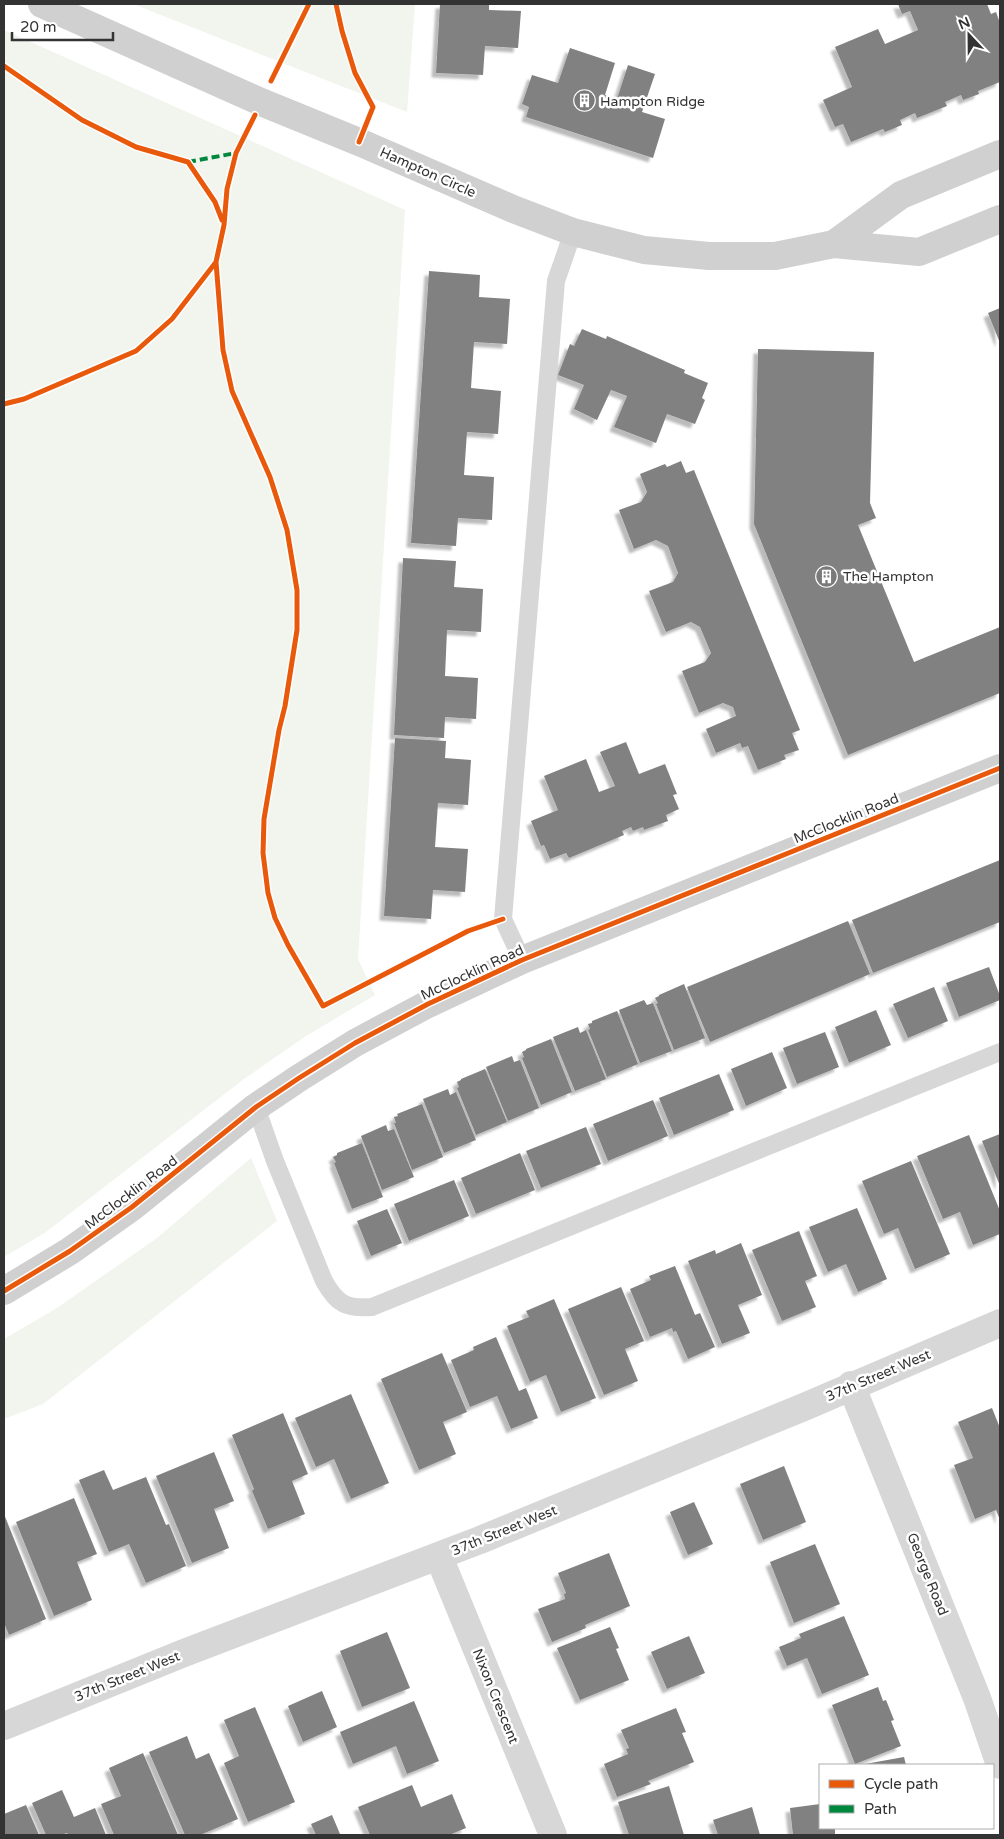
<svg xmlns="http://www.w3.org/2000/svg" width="1004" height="1839" font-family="'Varela Round',sans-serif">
<defs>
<filter id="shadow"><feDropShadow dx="-4.5" dy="4.5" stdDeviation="1" flood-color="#0004"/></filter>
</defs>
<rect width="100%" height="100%" fill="#fff"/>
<!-- park -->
<path fill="#f1f5ed" d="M133 4H415L407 112Z
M4 30 405 210 358 959 375 995 306 1036 244 1079 46 1232 4 1257Z
M251 1158 277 1221 43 1404 4 1419V1339L57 1308 157 1238Z"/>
<!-- building -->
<path fill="#818181" filter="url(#shadow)" d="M440 4H489V10L521 11 518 48 485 46 483 75 436 73Z
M898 4H987L991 14 996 12 1000 23V82L978 91 979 94 963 100 961 95 945 102 947 106 917 118 915 113 900 120 902 125 885 132 883 129 851 142 843 124 835 127 823 100 852 87 835 47 878 29 885 44 918 30 910 11 902 14Z
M570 48 615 63 605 95 617 99 628 65 655 74 642 112 665 119 653 158 526 117 529 107 522 104 532 75 558 83Z
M429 271 480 275 479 297 510 299 507 344 474 342 471 388 501 391 498 434 467 432 464 475 494 477 492 520 458 518 456 546 411 543Z
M1000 308V343L988 313Z
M582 329 606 339 607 336 685 370 684 373 708 383 702 398 705 400 695 424 667 414 656 443 614 427 627 396 611 390 597 420 574 409 584 385 558 375 570 344 574 346Z
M758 349 874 352 870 503 876 518 858 525 914 662 1000 627V693L848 755 754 524Z
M681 461 686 473 694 470 800 730 792 733 799 750 784 755 786 759 758 770 748 746 742 748 740 743 716 753 706 729 736 716 733 707 723 703 699 713 682 671 705 662 711 653 700 627 691 622 666 632 649 591 673 582 678 573 668 546 656 540 634 549 619 510 641 502 647 492 640 474 665 464 667 467Z
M403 558 456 561 454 587 483 589 481 632 447 630 445 676 478 678 476 719 445 717 444 738 394 735Z
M395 738 446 741 445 758 471 760 468 805 438 803 435 847 468 849 465 892 433 890 431 919 384 916Z
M626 742 639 774 665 764 677 794 673 795 679 809 666 815 668 821 644 830 643 827 633 831 631 827 622 831 624 835 569 858 566 853 550 859 544 845 541 846 531 821 558 810 544 776 586 759 599 792 615 786 600 752Z
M1000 860V922L873 973 852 920Z
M848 921 870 974 710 1042 687 987Z
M989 967 1000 996V1000L959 1017 946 983Z
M684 984 705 1038 674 1050 656 1004 658 1003 655 998 659 996V995Z
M934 987 948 1021 908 1038 893 1004Z
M644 1000 647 1005 653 1003 672 1051 640 1063 619 1010Z
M876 1010 891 1045 849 1063 835 1027Z
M617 1011 638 1064 607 1077 588 1030 590 1029 588 1024 592 1023V1021Z
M578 1027 580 1033 586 1030 606 1079 575 1091 553 1037Z
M825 1032 839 1067 797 1084 783 1048Z
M551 1039 572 1092 541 1105 522 1058 524 1057 522 1052 526 1050V1049Z
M772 1052 787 1088 746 1106 731 1069Z
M512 1056 514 1062 520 1060 539 1108 508 1121 486 1067Z
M485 1069 507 1122 476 1135 457 1088 459 1087 457 1082 461 1080V1079Z
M719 1074 734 1110 674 1135 659 1098Z
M448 1089 450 1095 456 1092 476 1140 444 1153 423 1099Z
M653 1100 668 1136 608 1161 593 1124Z
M422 1104 443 1157 412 1170 394 1123H396L394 1117 398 1116 397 1114Z
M386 1125 388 1131 394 1129 414 1177 382 1190 361 1136Z
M586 1127 601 1164 541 1188 526 1151Z
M1000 1134V1186L982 1141Z
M969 1135 1000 1211V1234L973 1245 960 1212 943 1219 917 1156Z
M362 1143 383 1197 352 1209 334 1163 336 1162 333 1157 337 1155V1153Z
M520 1153 535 1190 476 1214 461 1178Z
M911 1161 950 1254 915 1269 898 1228 884 1234 862 1181Z
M454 1180 469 1216 409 1241 394 1204Z
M857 1208 887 1279 858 1292 846 1264 828 1272 809 1227Z
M387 1209 402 1243 371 1256 357 1221Z
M799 1231 817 1276 805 1281 816 1307 782 1321 752 1250Z
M741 1243 762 1295 738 1305 750 1333 722 1344 688 1261 715 1250 716 1254Z
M675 1266 695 1315 700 1313 715 1347 688 1359 676 1331 673 1332 672 1328 650 1337 630 1289 651 1280 649 1276Z
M621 1287 644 1341 625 1349 638 1381 604 1395 568 1309Z
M554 1299 596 1398 561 1412 546 1375 530 1382 507 1326 529 1317 526 1311Z
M496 1337 519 1391 526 1388 538 1418 511 1429 497 1396 470 1407 451 1360 474 1350 473 1347Z
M442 1353 467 1412 443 1422 456 1454 419 1470 381 1379Z
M351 1394 389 1483 351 1499 334 1459 316 1467 295 1418Z
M992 1408 1000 1428V1520L996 1510 975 1519 954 1465 973 1458 958 1422Z
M283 1413 308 1474 292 1481 305 1514 268 1529 252 1491 254 1489 232 1435Z
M214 1452 234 1501 214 1509 229 1548 192 1563 156 1476Z
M784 1466 806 1522 763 1540 740 1484Z
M104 1470 113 1490 146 1477 166 1525 169 1524 186 1566 146 1583 129 1544 109 1552 79 1480Z
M74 1498 97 1554 77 1562 92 1600 54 1616 16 1522Z
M694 1502 713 1544 688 1555 670 1512Z
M4 1514 46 1619 9 1635 4 1623Z
M815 1544 840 1604 794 1623 770 1562Z
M609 1553 630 1606 585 1625 586 1628 552 1642 538 1609 565 1599 564 1594 566 1593 558 1573Z
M844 1616 869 1675 822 1694 807 1658 787 1666 779 1647 801 1638 799 1634Z
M610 1627 619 1648 616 1649 629 1680 580 1700 557 1648Z
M387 1632 410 1688 362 1707 340 1651Z
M689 1636 705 1673 667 1689 651 1652Z
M878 1687 883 1701 886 1700 894 1720 891 1721 901 1746 855 1764 832 1705Z
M322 1691 337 1727 303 1742 288 1706Z
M414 1701 439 1761 407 1774 396 1746 353 1764 340 1732Z
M255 1707 295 1802 248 1822 224 1763 239 1756 224 1720Z
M676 1708 686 1732 682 1733 694 1762 648 1781 651 1784 617 1797 604 1764 628 1754 626 1749 629 1748 621 1730Z
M187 1736 196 1759 209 1753 238 1819 200 1835H185L149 1752Z
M143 1753 178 1835H114L101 1804 121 1796 109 1768Z
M904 1757 906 1765H865V1764Z
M412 1785 421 1807 452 1794 466 1828 449 1835H370L358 1807Z
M669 1786 684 1835H629L618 1802Z
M62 1790 74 1817 95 1808 106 1835H68L67 1833 61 1835H46L32 1803Z
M820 1804V1828H835V1835H793L790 1808Z
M26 1805 39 1835H4V1814Z
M752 1807 760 1835H718L713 1820Z
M332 1815 340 1834 336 1835H316L311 1824Z"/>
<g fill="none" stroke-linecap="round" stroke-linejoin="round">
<!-- lane -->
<path stroke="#d7d7d7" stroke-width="18" d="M522 960 503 919 556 281 573 232
M256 1107 275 1161 324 1281C337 1304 346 1309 372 1307L1000 1052"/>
<!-- street -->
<path stroke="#d7d7d7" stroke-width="28" d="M851 1385 977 1698 1000 1765
M439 1557 553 1835
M4 1726 184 1653 480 1540 804 1407 1000 1323"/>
<!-- secondary -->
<path stroke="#d0d0d0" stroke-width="28" d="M42 4 261 102 359 142 513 209 573 232 644 250 709 256H775L834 244 919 252 1000 219
M834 244 901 195 1000 154
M4 1291 70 1251 132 1207 256 1107 299 1078 355 1043 428 1004 522 960 1000 768"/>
<!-- quiet -->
<path stroke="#00873e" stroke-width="4" stroke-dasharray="8 4" stroke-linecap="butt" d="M188 162 236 153"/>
<defs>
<path id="cycleway" d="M336 4 342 31 355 73 373 107 359 142
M4 66 82 120 136 147 188 162 215 202 222 220
M271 81 309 4
M255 115 236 153 227 189 224 225 216 262 223 350 232 391 270 477 287 530 297 590V630L285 706 279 730 264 819 263 853 268 893 275 918 288 945 323 1006 468 931 503 919
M4 404 24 399 136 351 172 319 216 262
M4 1291 70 1251 132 1207 256 1107 299 1078 355 1043 428 1004 522 960 1000 768"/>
</defs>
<!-- cycleway casing -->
<use href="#cycleway" stroke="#fff" stroke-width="8"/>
<!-- cycleway -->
<use href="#cycleway" stroke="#e8590c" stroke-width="5"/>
</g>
<!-- icons -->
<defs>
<symbol id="building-disc" viewBox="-11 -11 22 22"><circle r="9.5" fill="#7a7a7a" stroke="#fff"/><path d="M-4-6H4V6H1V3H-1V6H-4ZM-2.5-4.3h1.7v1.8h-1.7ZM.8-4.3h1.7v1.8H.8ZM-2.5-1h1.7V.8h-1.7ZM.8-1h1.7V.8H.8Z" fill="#fff"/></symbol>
</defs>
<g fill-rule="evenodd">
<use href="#building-disc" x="572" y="88" width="25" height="25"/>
<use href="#building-disc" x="814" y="564" width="25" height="25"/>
</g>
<g text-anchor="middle" stroke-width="5" stroke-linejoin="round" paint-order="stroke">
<!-- poi labels -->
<g font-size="14" fill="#333" stroke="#fff" text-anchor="start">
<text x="600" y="106">Hampton Ridge</text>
<text x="843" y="581">The Hampton</text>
</g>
<!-- street labels -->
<g font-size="14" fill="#333" stroke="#fff">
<text transform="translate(428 172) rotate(24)" y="5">Hampton Circle</text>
<text transform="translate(846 818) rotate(-22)" y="5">McClocklin Road</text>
<text transform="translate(472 972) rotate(-25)" y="5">McClocklin Road</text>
<text transform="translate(131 1192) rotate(-37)" y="5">McClocklin Road</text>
<text transform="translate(878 1375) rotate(-23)" y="5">37th Street West</text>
<text transform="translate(504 1530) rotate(-22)" y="5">37th Street West</text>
<text transform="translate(928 1574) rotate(68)" y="5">George Road</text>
<text transform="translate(127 1676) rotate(-22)" y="5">37th Street West</text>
<text transform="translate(496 1696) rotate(68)" y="5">Nixon Crescent</text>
</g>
</g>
<!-- border -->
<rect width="1004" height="1839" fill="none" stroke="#333333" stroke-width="10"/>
<!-- legend -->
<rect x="819" y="1764" width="175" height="65" fill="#ffffff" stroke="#adadad"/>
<rect x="829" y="1780" width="25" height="8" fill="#e8590c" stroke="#adadad"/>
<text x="864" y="1789" font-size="15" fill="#333333">Cycle path</text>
<rect x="829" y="1805" width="25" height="8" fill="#00873e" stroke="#adadad"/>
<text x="864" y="1814" font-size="15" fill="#333333">Path</text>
<!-- north arrow -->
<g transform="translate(969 35) rotate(338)" stroke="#ffffff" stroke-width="4" paint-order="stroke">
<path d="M0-4L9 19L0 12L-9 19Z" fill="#333333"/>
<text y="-8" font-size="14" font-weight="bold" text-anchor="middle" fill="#333333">N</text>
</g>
<!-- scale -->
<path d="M12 32v8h101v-8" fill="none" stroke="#333333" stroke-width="2.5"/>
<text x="20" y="32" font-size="15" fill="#333333" stroke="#ffffff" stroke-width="4" paint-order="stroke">20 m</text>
</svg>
